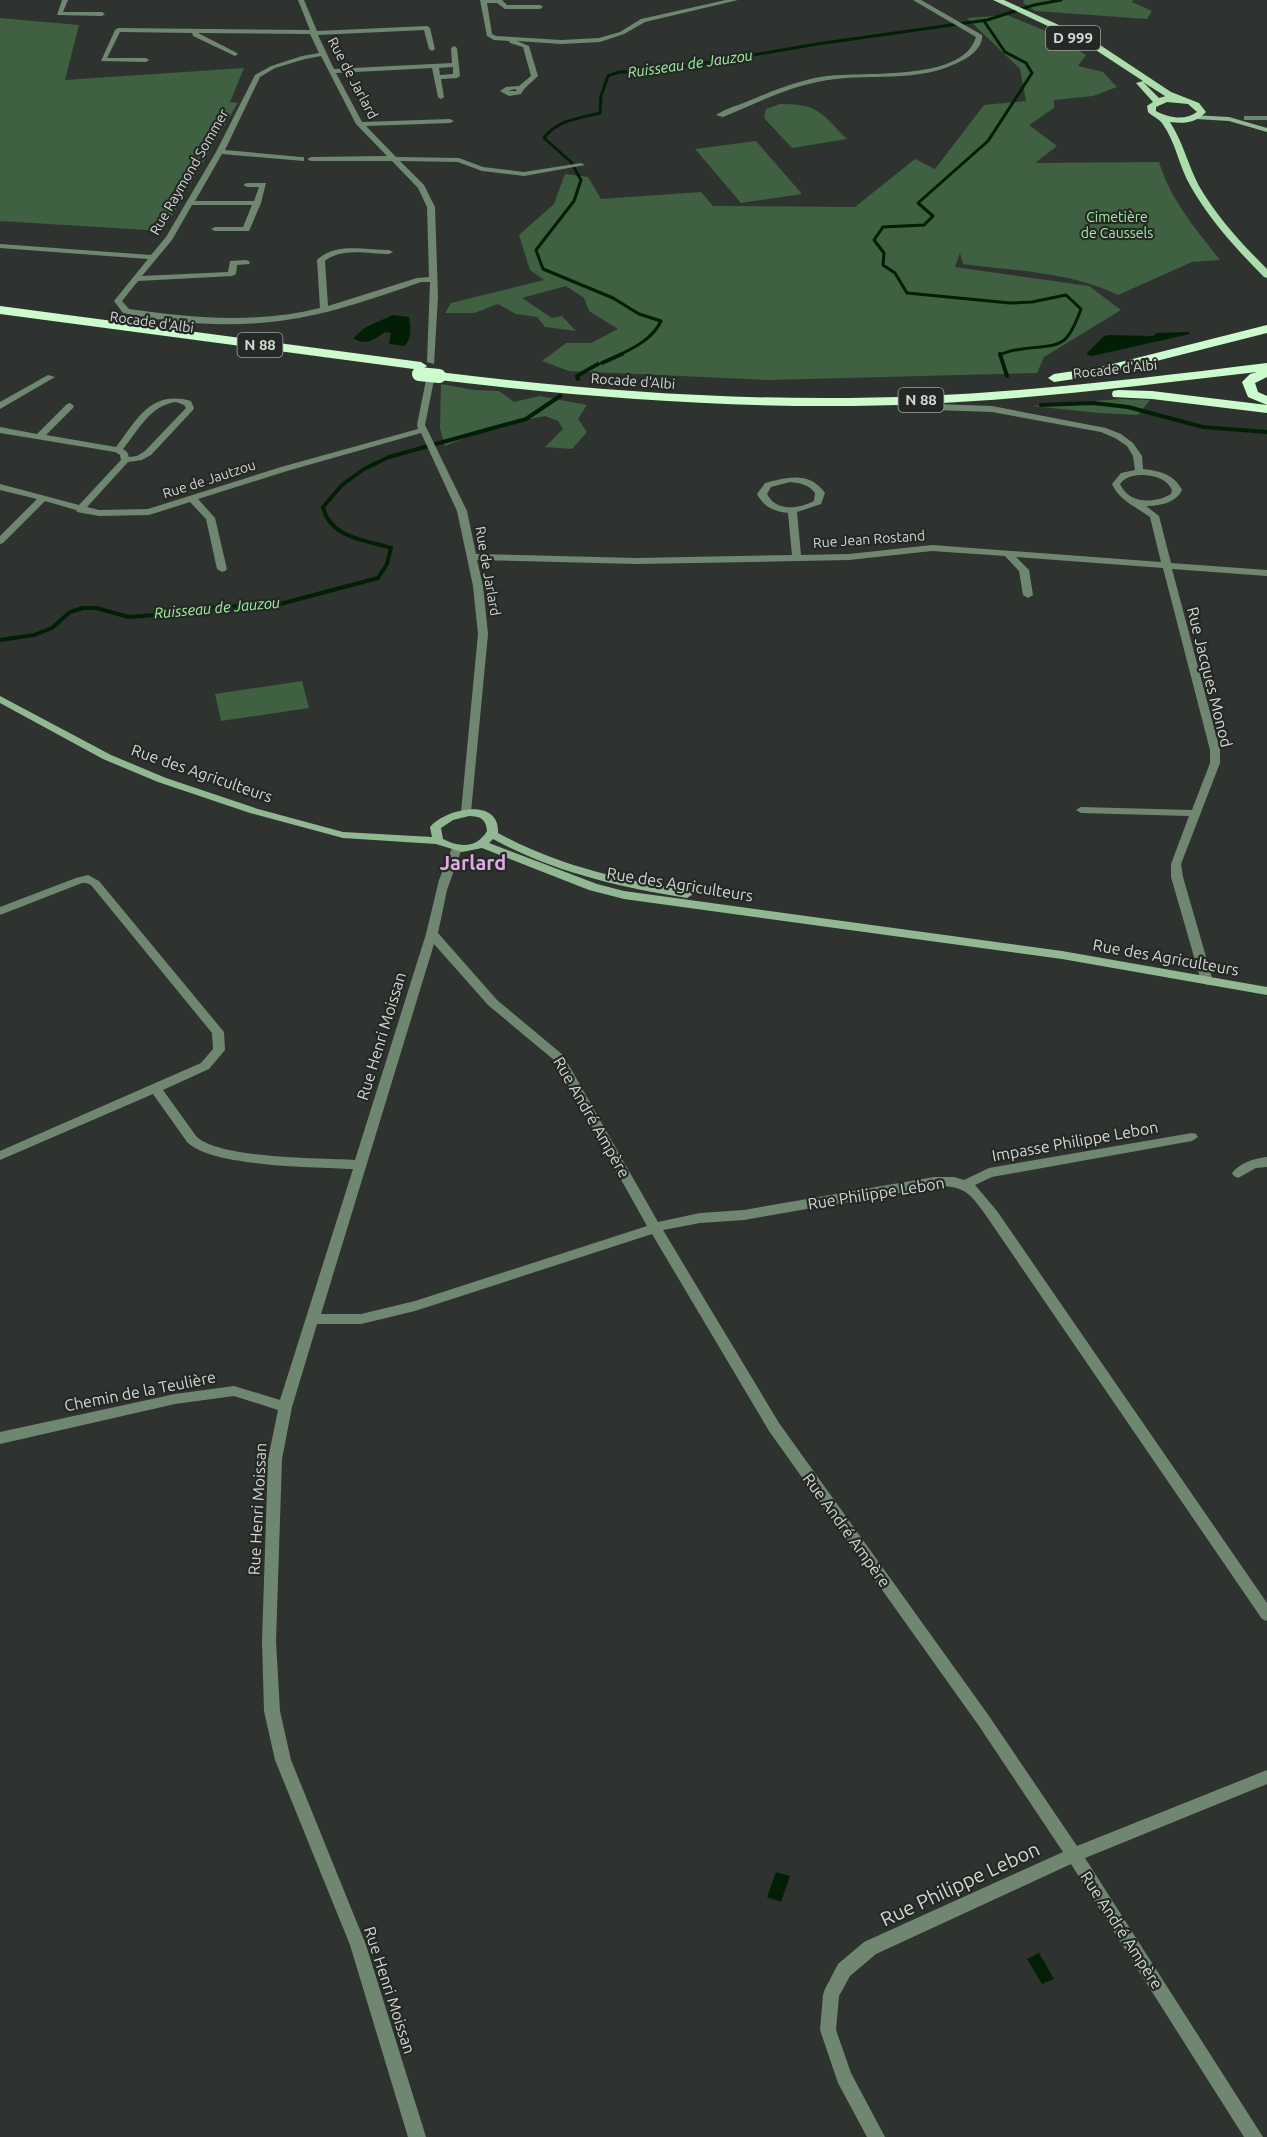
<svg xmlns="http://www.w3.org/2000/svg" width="1267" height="2137" font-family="Ubuntu,sans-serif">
<rect width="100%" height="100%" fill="#2f332f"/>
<!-- green -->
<path fill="#3f6041" d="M1024 0H1133L1132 2 1152 11 1147 19 1035 11 1023 3Z
M1007 15 1046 31 1086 55 1078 66 1103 72 1117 87 1093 96 1054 100V108L1029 125 1057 146 1035 163 1159 162C1171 201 1196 229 1220 260L1192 262 1118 295C1072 272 1015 271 963 264L960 253 955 267 1089 286 1121 310 1044 357 1037 373 768 380 569 371 542 361 566 343H591L618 329 589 311 584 298 566 286 522 298 552 318 562 316 576 331 545 327 537 317 516 314 498 304 474 313H445L451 303 544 280 530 270 519 235 554 204 565 174 588 177 601 199 701 192 713 206 855 207 915 159 935 169 984 105 1026 101 1020 69 967 18Z
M0 18 79 25 65 80 244 68 230 102 238 103 236 106 163 231 0 221Z
M780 104C818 103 822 114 847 139L792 148 764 118 766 109Z
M756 141 802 194 741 203 695 149Z
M441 384 474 390 499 391 514 402 539 396 587 405 578 419 587 432 572 449 545 447 563 429 558 421 545 416 493 426 445 446 440 428Z
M1120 399 1150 400 1138 415 1099 413 1032 406Z
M302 681 309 708 221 721 215 694Z"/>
<!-- water -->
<path fill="#021f05" d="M393 315 409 317C411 327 412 340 404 346L389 344 391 333 385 332C375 339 366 347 353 338L366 327Z
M1188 332 1190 334 1092 356 1086 354 1104 336 1109 335 1153 336 1157 333Z
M776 1872 790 1876 781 1902 767 1897Z
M1039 1953 1054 1979 1042 1984 1027 1959Z"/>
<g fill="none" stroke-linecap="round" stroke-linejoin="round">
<!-- stream-far1 -->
<path stroke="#021f05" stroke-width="3" d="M984 21 1005 52 1026 63 1032 73 988 141 918 203 933 216 924 225 883 227 874 240 884 253 883 265 895 273 907 293 1010 303 1032 302 1066 295 1081 309C1066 350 1061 344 1022 349 1014 350 1005 352 1000 355
M619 355C636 347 653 338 661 321L639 314 613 298 543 269 536 250 574 201 581 180 571 162 544 138C557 120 580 118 600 113L601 96 608 76 619 72 659 71 817 44 987 20 1034 5 1061 0"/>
<!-- stream -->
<path stroke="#021f05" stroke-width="4" d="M1000 354 1007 376
M602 363 622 354
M578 379 577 376 598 364
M1041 405 1093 403 1128 407 1203 427 1267 432
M0 640 34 635 52 628 70 612 83 608H96L129 617 155 615 178 609 280 604 378 578 387 564 391 548C365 540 330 538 323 507L342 485 364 469 389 457 526 419 560 396"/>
<!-- street -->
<path fill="#6f8770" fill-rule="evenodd" d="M62 0H68L63 12H102L105 14 102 16 57 15Z
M298 0H304L317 31 427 26 430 28 435 49 432 51 429 49 424 30 318 35 334 69 452 63 451 48 454 46 457 48 460 76 457 78 441 79 444 97 441 99 438 97 432 68 336 73 362 122 450 119 454 121 450 123 366 126 396 157 459 158 483 167 524 172 581 163 585 165 524 176 482 171 458 162 400 161 424 185 435 207 438 297 434 364 427 362 430 282H421C372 299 322 317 270 322 222 327 170 323 123 313L114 301 148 259 0 248V244L151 255 166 237 216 152 255 75 271 66 302 56 319 53 310 34 198 33 237 53 238 54 235 56 193 36 192 33 120 32 107 58H146L149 60 146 62 101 61 115 30 118 28 310 30ZM321 56 356 124 387 156 311 157 307 159 311 161H392L418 188 427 207 429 277 417 278 328 306 325 261C341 247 370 254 389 254L393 252 389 250C366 250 335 242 317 260L320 308C255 324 193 318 129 309L122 301 138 281 232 276 236 274 237 265 249 264 250 262 246 260 230 261 228 272 142 276 172 240 192 205H252L243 227H215L211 229 215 231H249L261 203 266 183H247L243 185 247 187H259L254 201H195L222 154 304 161V157H301L225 150 260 77 275 68 305 59ZM453 67V74L440 75 439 68Z
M480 0H502L507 5H540L543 7 540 9H505L497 3H487L492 34 496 36 561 40 599 38 620 32 641 19 726 0H738L645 22 624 34 600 42 561 44 517 41 529 46 538 76 524 89 521 94 509 96 500 91 506 87 519 86 531 76 523 47 510 43 509 41 494 40 487 36ZM515 89 517 91H508Z
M913 0H921L982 35C983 45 974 54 965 59 918 86 867 71 817 82 784 89 754 104 723 117L716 115C725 109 736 106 746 102 770 92 794 82 820 77 858 70 962 84 976 37Z
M1244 116H1267V120H1244Z
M48 375 55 377 0 409V402Z
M430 377 434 380 425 425 467 511 476 554 636 558 792 555 788 513C773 511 764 507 757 494L765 483C787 477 810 471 825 493L821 504 797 512 801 555 849 554 932 545 1161 562 1150 517C1136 507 1119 500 1112 484L1121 473 1135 470 1133 456 1127 446 1115 438 1101 432 992 412 935 410 931 407 935 404 992 406 1106 428 1121 434 1133 443 1142 456 1143 469C1160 471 1174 474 1182 490 1176 503 1159 506 1146 506L1159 516 1171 563 1267 570V576L1172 569 1220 750V763L1181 864 1183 877 1213 981 1211 984 1207 985 1201 981 1171 877V864L1189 816 1081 813 1076 810 1081 807 1192 810 1210 763V750L1163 568 1016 557 1029 570 1033 595 1028 598 1023 595 1019 571 1005 556 932 551 849 560 751 562 636 564 477 560 483 586 488 634 471 812 466 815 461 812 478 634 473 586 457 511 421 433 287 471 198 499 215 518 227 569 225 571 222 572 217 569 206 519 190 502 149 515 99 516 77 512 76 510 45 501 3 543 0 544V536L37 499 0 490V484L79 505 121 460 120 455 115 452 0 433V427L37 434 67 404 70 403 74 406 73 408 46 435 116 447C138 419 150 390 191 401L194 408 193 410 151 455 142 460 128 462 87 507 99 510 148 509 281 467 418 429 417 425 426 380ZM176 402 184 405 186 408 145 451 137 456 129 457 127 452 123 449C138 431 150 405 176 402ZM1144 475C1156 476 1167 479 1172 490L1171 494C1154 504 1129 504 1120 484 1126 476 1134 475 1144 475ZM790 482C801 483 809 485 815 493L814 501C799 509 776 512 767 494L771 487Z
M457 845 462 848 447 890 438 933 497 1000 563 1055 658 1222 700 1213 744 1210 934 1177H954L964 1180 989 1168 1192 1133 1196 1134 1198 1137 1192 1141 992 1177 975 1185 997 1211 1267 1603V1621L1262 1619 987 1217C971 1194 964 1184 934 1187L744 1220 700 1223 663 1230 779 1423 989 1716 1077 1846 1267 1770V1784L1085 1858 1263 2137H1244L1071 1864 876 1954 850 1976 839 1996 836 2030 851 2073 885 2137H867L838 2083 820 2030 823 1995 825 1989 838 1964 864 1942 1063 1852 979 1726 769 1431 652 1234 415 1311 361 1324H317L292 1407 282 1459 276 1641 280 1711 291 1760 366 1945 426 2137H408L350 1945 275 1760 264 1711 262 1641 268 1459 278 1410 234 1396 175 1404 0 1444V1432L175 1394 234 1386 280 1400 353 1169C316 1167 211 1167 187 1142L153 1094 0 1160V1151L201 1063 213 1049 212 1033 91 885 86 883H82L0 915V907L76 878 88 875 99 881 224 1032 225 1050 209 1069 163 1090 196 1136C218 1159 322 1158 355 1160L426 934 439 880 452 848ZM434 944 488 1005 554 1060 647 1226 415 1301 361 1314H321Z
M1267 1157V1167L1256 1168 1238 1178 1234 1176 1232 1173C1241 1162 1253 1159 1267 1157Z"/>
<!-- secondary -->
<path fill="#91b892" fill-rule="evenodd" d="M1193 115 1229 117 1267 128V132L1229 121 1196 119 1192 117Z
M0 696 111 755 166 778 258 809 343 832 432 837 430 827C445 809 500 796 498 833 557 865 620 880 687 890L693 894 687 898C619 887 554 872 493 839L489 843 597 884 624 891 1062 951 1267 987V995L1062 959 624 899 589 890 482 848 462 852 436 844 343 838 250 813 158 782 103 759 0 703ZM469 816C480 816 486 819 487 831 477 848 460 848 443 839L441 828 453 820Z"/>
<!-- primary -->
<path fill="#acddac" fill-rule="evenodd" d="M993 0H1004L1094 41 1171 92 1199 103 1206 112C1196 123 1184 124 1170 122 1183 142 1188 165 1199 186 1217 217 1242 244 1267 269V278L1264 277C1236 249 1210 220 1191 187 1179 167 1176 142 1162 123 1158 118 1152 116 1148 112L1147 106 1153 102 1136 83 1143 81 1088 45ZM1143 82 1165 96H1166L1159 98ZM1167 102 1188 104 1197 112C1185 121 1169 118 1156 111V107Z"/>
<!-- highway -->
<path fill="#ccfccd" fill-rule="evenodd" d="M0 306 421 362 427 366 421 370 0 314Z
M1267 325V333L1101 375 1054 382 1048 378 1054 374 1101 367Z
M1267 363V377L1255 383 1258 392 1267 396V405L1248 397 1242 382 1250 374 1257 372C1146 385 1035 399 923 404 761 411 600 399 439 380L433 376 439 372C600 392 762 403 924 396 1039 391 1153 377 1267 363Z
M1118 390 1152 391 1267 405V413L1152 399 1113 397 1112 394 1113 391Z"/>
<!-- highway-bridge -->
<path stroke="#ccfccd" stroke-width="14" d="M419 374 439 376"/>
</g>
<g text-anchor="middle" stroke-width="4.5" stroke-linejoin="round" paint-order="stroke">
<!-- far-street labels -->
<g font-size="14" fill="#d4d7d4" stroke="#252925">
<text transform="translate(353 78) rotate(62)" y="5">Rue de Jarlard</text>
<text transform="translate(189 172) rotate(-60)" y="5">Rue Raymond Sommer</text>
<text transform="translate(152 322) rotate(8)" y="5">Rocade d'Albi</text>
<text transform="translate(1115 369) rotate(-6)" y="5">Rocade d'Albi</text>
<text transform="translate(633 381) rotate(4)" y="5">Rocade d'Albi</text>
<text transform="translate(209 479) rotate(-18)" y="5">Rue de Jautzou</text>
<text transform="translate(869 539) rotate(-4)" y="5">Rue Jean Rostand</text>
<text transform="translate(488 571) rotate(80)" y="5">Rue de Jarlard</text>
</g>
<!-- far-park labels -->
<g font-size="14" fill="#9eeda1" stroke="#252925">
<text x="1117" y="222">Cimetière<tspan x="1117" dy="16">de Caussels</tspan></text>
</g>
<!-- shield labels -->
<g fill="#252925" stroke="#a0a3a0" stroke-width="1.5">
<rect x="1046" y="26" width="54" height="24" rx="4.5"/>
<rect x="237.5" y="333" width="45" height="24" rx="4.5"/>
<rect x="898.5" y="388" width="45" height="24" rx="4.5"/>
</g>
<g font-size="15" font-weight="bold" fill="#d4d7d4">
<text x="1073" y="43">D 999</text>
<text x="260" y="350">N 88</text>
<text x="921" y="405">N 88</text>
</g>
<!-- far-water labels -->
<g font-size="15" font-style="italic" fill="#9feea2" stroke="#252925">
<text transform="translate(690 64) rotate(-8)" y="5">Ruisseau de Jauzou</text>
<text transform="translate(217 608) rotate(-5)" y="5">Ruisseau de Jauzou</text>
</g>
<!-- street labels -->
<g font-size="16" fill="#d4d7d4" stroke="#252925">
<text transform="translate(1210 677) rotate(76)" y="6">Rue Jacques Monod</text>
<text transform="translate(202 773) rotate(19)" y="6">Rue des Agriculteurs</text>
<text transform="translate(680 884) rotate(9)" y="6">Rue des Agriculteurs</text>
<text transform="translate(1166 957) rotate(10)" y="6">Rue des Agriculteurs</text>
<text transform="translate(381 1036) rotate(-73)" y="6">Rue Henri Moissan</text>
<text transform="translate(592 1117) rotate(60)" y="6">Rue André Ampère</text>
<text transform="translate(1075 1141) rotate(-10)" y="6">Impasse Philippe Lebon</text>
<text transform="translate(876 1193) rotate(-9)" y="6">Rue Philippe Lebon</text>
<text transform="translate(140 1391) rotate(-11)" y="6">Chemin de la Teulière</text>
<text transform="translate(257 1509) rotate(-87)" y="6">Rue Henri Moissan</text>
<text transform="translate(847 1530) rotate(54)" y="6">Rue André Ampère</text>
<text transform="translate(1122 1930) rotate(57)" y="6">Rue André Ampère</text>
<text transform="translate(390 1990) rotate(72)" y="6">Rue Henri Moissan</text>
</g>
<!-- quarter labels -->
<g font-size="20" font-weight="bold" fill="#e2aae4" stroke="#252925">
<text x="473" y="870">Jarlard</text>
</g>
<!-- near-street labels -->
<g font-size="20" fill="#d4d7d4" stroke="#252925">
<text transform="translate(960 1884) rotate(-25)" y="7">Rue Philippe Lebon</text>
</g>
</g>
</svg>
